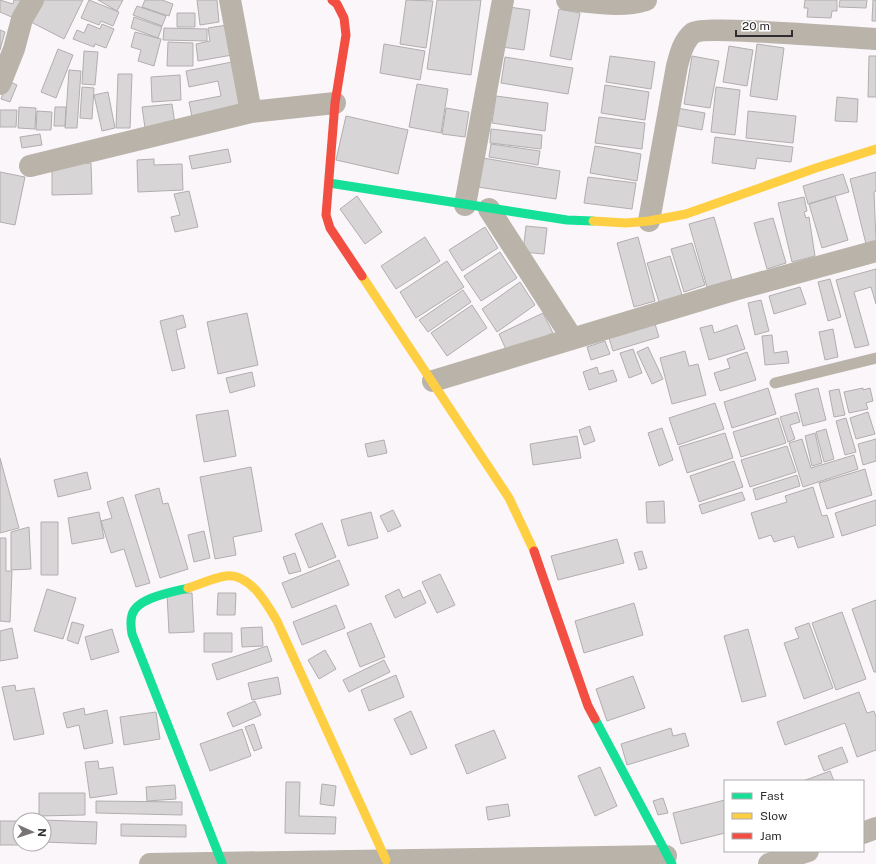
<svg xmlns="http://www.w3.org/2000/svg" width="876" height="864" font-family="'Public Sans',sans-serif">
<rect width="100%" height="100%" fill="#faf6fa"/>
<!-- building -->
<path fill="#d8d5d6" stroke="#b2aeb0" d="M0 0 13 4 14 0H29L21 21 0 12Z
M40 0H83L64 39 29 21Z
M89 0 119 12 113 26 101 21 99 25 81 18Z
M98 0H123L117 11Z
M145 0H162L173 4 169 16 142 7Z
M197 0H217L219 22 200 25Z
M406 0 433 1 426 48 400 44Z
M437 0H481L471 75 427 69Z
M805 0H837V11H832L831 18 807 17 808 8H804Z
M840 0H867L866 8 839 7Z
M873 0H876V21H872Z
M137 6 166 16 162 26 133 15Z
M509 7 530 10 524 50 502 47Z
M559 9 580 13 571 60 550 56Z
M177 13H195V27H177Z
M134 17 162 27 158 38 131 28Z
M88 24 100 29 102 24 114 29 106 48 95 44 94 47 73 39 77 30 84 33Z
M233 24 238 54 198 61 196 44 210 41 208 28Z
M164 28 207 29V41L163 40Z
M0 30 5 32 0 50Z
M135 32 161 39 154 66 138 61 141 50 131 47Z
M168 42 193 43V66H167Z
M384 44 425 51 420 80 380 73Z
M757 44 784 48 777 100 750 96Z
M729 46 753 50 747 86 723 82Z
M58 49 73 55 56 98 41 92Z
M84 51 98 52 95 85 82 84Z
M610 56 655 62 651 89 606 82Z
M692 56 719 61 710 108 684 104Z
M869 56H876V97H868Z
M505 57 573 68 568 94 501 83Z
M232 62 242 112 193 122 189 102 221 96 218 81 189 87 186 71Z
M69 70 81 71 77 128H65Z
M118 74H132L130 128H116Z
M180 75 181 100 152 102 151 77Z
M8 81 17 85 10 102 1 99Z
M417 84 448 89 441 133 409 127Z
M605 85 649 92 645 120 601 113Z
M82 87 94 88 92 119 80 118Z
M716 87 740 90 735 135 711 132Z
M108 92 115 128 102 131 94 95Z
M496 96 548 103 545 131 492 123Z
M837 97 858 99 857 122 835 121Z
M172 104 175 124 145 128 142 107Z
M19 107 36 108 35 129 18 128Z
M55 107H66L65 126H54Z
M446 108 469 112 465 137 442 134Z
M677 108 705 113 702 130 674 125Z
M0 110H17L16 127H0Z
M37 111 52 112 51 130H36Z
M748 111 796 116 793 143 746 138Z
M346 116 408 130 398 174 336 160Z
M599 117 645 123 642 149 595 143Z
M491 129 542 135 541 149 490 143Z
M40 134 42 145 22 148 20 137Z
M715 137 793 147 791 162 757 158 755 169 712 163Z
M491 144 540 151 538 165 489 157Z
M595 146 641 154 637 181 590 173Z
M228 149 231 162 192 169 189 156Z
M483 158 560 171 556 199 478 187Z
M154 159V165L182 164 183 190 138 192 137 160Z
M91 163 92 194 52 195V164Z
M0 172 25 177 15 225 0 222Z
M876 172V191L874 192 876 241 866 244 850 179Z
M843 174 849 192 808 204 803 186Z
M588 177 636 183 632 209 584 203Z
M189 191 198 227 175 232 171 217 180 215 174 194Z
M357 196 382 232 365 244 340 209Z
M835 196 848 240 822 248 809 204Z
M804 197 807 211 804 212 806 218 809 217 815 256 792 262 778 203Z
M714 217 732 280 707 287 689 224Z
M773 218 786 263 767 269 754 223Z
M526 226 547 228 544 254 523 252Z
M485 227 498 248 462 271 449 250Z
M425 237 440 261 396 289 381 266Z
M638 237 655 301 634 307 617 243Z
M692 243 705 285 684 292 671 249Z
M500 252 517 278 481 301 464 276Z
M670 256 682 295 659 302 647 263Z
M447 261 464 287 416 318 400 292Z
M876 269V304L871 287 854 292 869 345 855 348 836 280Z
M830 279 841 317 828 321 818 282Z
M520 282 535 305 497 332 482 309Z
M800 287 806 304 774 314 769 296Z
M463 290 471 302 428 332 419 320Z
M761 300 769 331 755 335 748 303Z
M472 305 487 328 447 356 431 333Z
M247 313 258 365 218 374 207 322Z
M543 313 553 333 508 354 499 334Z
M183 315 186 327 176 330 185 368 172 371 160 321Z
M655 324 659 337 613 351 609 338Z
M712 325 714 333 737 325 745 349 709 360 700 328Z
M833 329 838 357 825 360 819 332Z
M772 335 774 353 787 351 789 363 765 365 762 336Z
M605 341 610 354 591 360 587 347Z
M648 347 663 379 652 384 637 352Z
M633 349 642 373 629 378 620 353Z
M685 351 689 366 698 364 706 395 672 404 660 358Z
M747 352 756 380 720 391 714 373 730 368 727 359Z
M597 367 599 374 613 370 617 381 589 390 583 372Z
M252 372 255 386 230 393 226 378Z
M768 388 776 414 732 428 724 402Z
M818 388 826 420 803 426 795 394Z
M863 388V390L870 388 873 401 866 403 868 409 849 413 844 392Z
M839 389 845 415 834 417 829 391Z
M715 403 724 429 678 445 669 418Z
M228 410 236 456 204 462 196 415Z
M797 412 800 422 790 425 795 439 788 442 780 417Z
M868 412 875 434 856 439 850 418Z
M778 418 786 443 741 457 733 432Z
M846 418 856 452 845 455 836 421Z
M590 426 595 441 584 445 579 430Z
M662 428 673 460 659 466 648 433Z
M826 429 834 459 824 462 816 432Z
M725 433 733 458 687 473 679 447Z
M815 433 822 463 812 466 805 436Z
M577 436 581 458 533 465 530 444Z
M802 439 811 468 854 455 858 469 803 487 789 443Z
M876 439V461L863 465 858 444Z
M384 440 387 453 368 457 365 444Z
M787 446 796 472 750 487 741 460Z
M0 458 19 528 0 533Z
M734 461 743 487 699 502 690 476Z
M251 467 262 531 233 537 236 555 215 559 200 477Z
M865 469 872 495 827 509 819 483Z
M87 472 91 489 58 497 54 480Z
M797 475 800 486 756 500 753 489Z
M813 487 822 516 827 515 834 537 798 548 794 536 774 542 771 535 759 539 751 513 787 502 785 496Z
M159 488 163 504 168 503 188 569 160 578 135 495Z
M742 492 745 500 702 514 699 505Z
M123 497 150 583 136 587 124 549 111 553 101 521 112 518 107 502Z
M876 500V525L842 536 835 513Z
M664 501 665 523H647L646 502Z
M393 510 401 526 388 532 380 516Z
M99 512 104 538 72 544 68 518Z
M371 512 378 538 348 546 341 520Z
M41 522H58V575H41Z
M322 523 336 557 309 568 295 534Z
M29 527 31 569 11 570V532Z
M204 531 210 558 194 562 188 535Z
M0 538H6V571H12L10 622 0 621Z
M617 539 624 563 558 580 551 556Z
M642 551 647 568 639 570 634 553Z
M295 553 301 571 289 574 283 557Z
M339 560 349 585 292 608 282 583Z
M440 574 455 605 437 613 422 582Z
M47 589 76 598 63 639 34 631Z
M399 589 403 598 420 590 426 603 395 618 385 596Z
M192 593 194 632 169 633 167 594Z
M218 593H236L235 615H217Z
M876 600V672H874L852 609Z
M634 603 643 635 584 653 575 621Z
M336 605 345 628 302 645 293 622Z
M842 612 866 679 836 690 812 623Z
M72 622 84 625 78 644 67 640Z
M371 623 385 657 360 667 347 633Z
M809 623 833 688 804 699 784 643 799 638 795 628Z
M262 627 263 646 242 647 241 628Z
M12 628 18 658 0 661V631Z
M112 629 119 652 91 660 85 637Z
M748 629 766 696 742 702 724 636Z
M204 633H232V652H204Z
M267 646 272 661 217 680 212 664Z
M325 650 336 669 319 679 308 660Z
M384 660 390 672 349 692 343 680Z
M396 675 404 697 369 711 361 690Z
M633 676 645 708 607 721 596 689Z
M278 677 281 694 252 700 248 683Z
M15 685 16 691 34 688 44 734 14 740 2 687Z
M859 692 867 713 874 711 876 717V750L857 757 845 723 785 745 777 722Z
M255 701 261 715 233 727 227 713Z
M84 708 85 715 107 710 113 743 84 749 79 725 67 728 63 713Z
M411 711 427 748 411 755 394 719Z
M156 712 160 739 124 745 120 717Z
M254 724 262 748 254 751 245 727Z
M671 728 673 736 685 733 689 746 627 765 621 744Z
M242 729 251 756 210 771 200 744Z
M494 730 506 758 467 774 455 745Z
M842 747 848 762 824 771 818 756Z
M98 761 99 769 113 767 117 794 90 798 85 762Z
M600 767 617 806 595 816 578 776Z
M830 771 834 781H803Z
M286 782H300L299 816 336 817 335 834 285 833Z
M322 784 336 786 334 806 320 804Z
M175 785 176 799 147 801 146 787Z
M39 793H85V815L39 816Z
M663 798 668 813 658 815 653 801Z
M725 800V833L681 844 673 813Z
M96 801 182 802V815L96 813Z
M508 804 510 816 488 820 486 807Z
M44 820 97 822 96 844 44 842Z
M0 821H20V844L38 845H0Z
M121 824 186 825V837L121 836Z"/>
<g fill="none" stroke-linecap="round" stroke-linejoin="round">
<!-- lane -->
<path stroke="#b9b3a9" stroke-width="11" d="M775 383 876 358"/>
<!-- street -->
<path stroke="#b9b3a9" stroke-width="22" d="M230 0 251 112
M567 0C593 2 621 8 646 0
M0 84 14 49 22 19 33 0
M30 166 251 112 335 103
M465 205 503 0
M489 209 572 338
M649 221 677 66C680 55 683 41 693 33 705 25 851 38 876 39
M433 381 734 290 876 251
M863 833 876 828
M150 864 666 856
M769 864 808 851"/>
<!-- fast -->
<path stroke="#16e098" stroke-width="9" d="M329 183 567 220 593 221
M188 588C172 592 136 598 132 615 130 621 131 628 132 634L222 863
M595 719 672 864"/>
<!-- slow -->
<path stroke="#ffcf43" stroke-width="9" d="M593 221 626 223 649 221 686 214 816 168 876 149
M362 276 509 498 534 551
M188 588C200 584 213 578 226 576 250 573 267 604 277 621L386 860"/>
<!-- jam -->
<path stroke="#f24e42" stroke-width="9" d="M332 0 337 4 344 18 346 35 335 103 326 215 330 228 362 276
M534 551 588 706 595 719"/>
</g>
<!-- legend -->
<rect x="724" y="780" width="140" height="72" fill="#ffffff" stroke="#acabac"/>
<rect x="732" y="793" width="20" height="6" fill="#16e098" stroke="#acabac"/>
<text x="760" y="800" font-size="12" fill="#302d30">Fast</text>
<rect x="732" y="813" width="20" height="6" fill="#ffcf43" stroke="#acabac"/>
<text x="760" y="820" font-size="12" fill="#302d30">Slow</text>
<rect x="732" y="833" width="20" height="6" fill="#f24e42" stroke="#acabac"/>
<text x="760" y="840" font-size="12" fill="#302d30">Jam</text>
<!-- north arrow -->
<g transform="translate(32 832) rotate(93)"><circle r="19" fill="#ffffff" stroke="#acabac"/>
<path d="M0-3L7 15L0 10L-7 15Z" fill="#777377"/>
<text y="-6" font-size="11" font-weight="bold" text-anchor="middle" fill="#302d30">N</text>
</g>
<!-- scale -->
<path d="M736 30v6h56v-6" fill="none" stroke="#302d30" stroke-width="2"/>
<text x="742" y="30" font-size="12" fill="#302d30" stroke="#ffffff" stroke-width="3" paint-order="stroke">20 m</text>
</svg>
